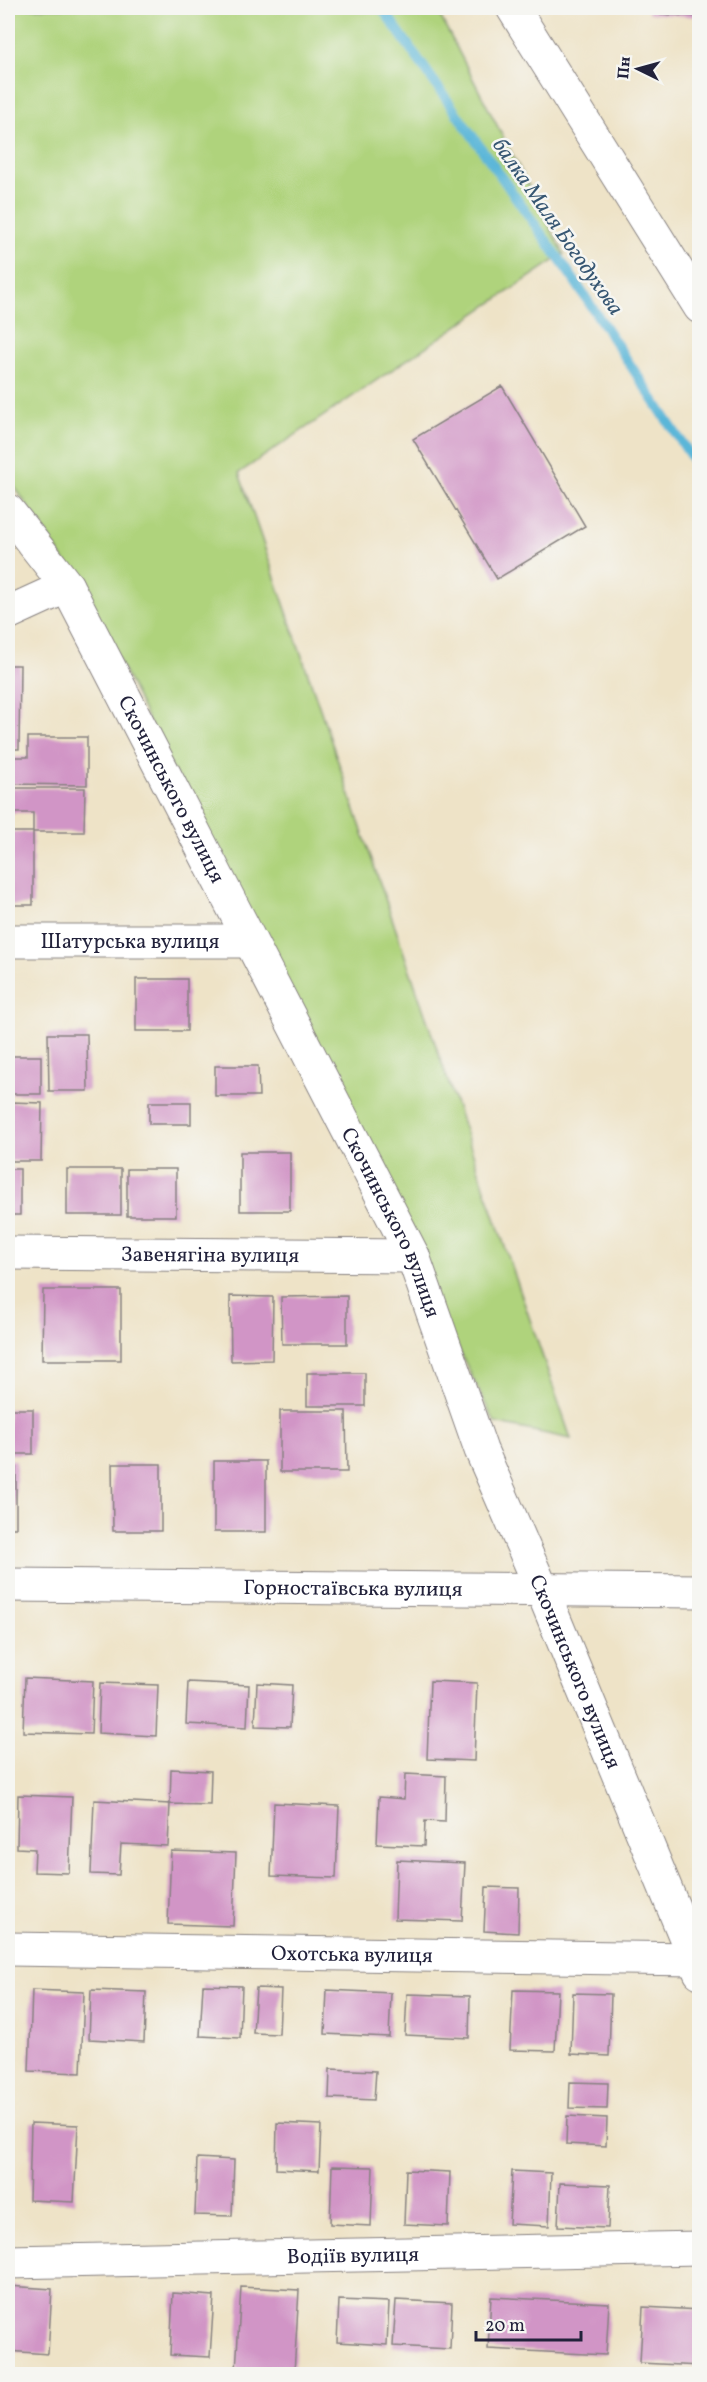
<svg xmlns="http://www.w3.org/2000/svg" width="707" height="2382" font-family="Vollkorn,serif">
<rect width="100%" height="100%" fill="#f6f6f2"/>
<filter id="ink" filterUnits="userSpaceOnUse"><feTurbulence type="fractalNoise" baseFrequency=".0167" numOctaves="2"/><feDisplacementMap in="SourceGraphic" scale="12" xChannelSelector="R" yChannelSelector="G"/><feConvolveMatrix kernelMatrix="1 2 1 2 8 2 1 2 1" color-interpolation-filters="sRGB"/></filter>
<filter id="wash" filterUnits="userSpaceOnUse"><feTurbulence type="fractalNoise" baseFrequency=".008" numOctaves="4" result="noise"/><feDisplacementMap in="SourceGraphic" scale="24" xChannelSelector="R" yChannelSelector="G"/><feGaussianBlur stdDeviation="1.35" result="paint"/><feColorMatrix in="noise" values="0 0 0 0 0 0 0 0 0 0 0 0 0 0 0 0 0 1.4 0 .05"/><feComposite in="paint" operator="in"/></filter>
<g filter="url(#wash)">
<rect width="100%" height="100%" fill="#eee3c7"/>
<!-- green -->
<path fill="#afd37c" stroke="#687a5c" stroke-width="1.5" d="M8 8H436L564 254 239 473 571 1439 495 1423 83 588 8 477Z"/>
<g fill="none" stroke-linecap="round" stroke-linejoin="round">
<!-- stream -->
<path stroke="#5ab6d8" stroke-width="10" d="M382 8 572 277 700 470"/>
</g>
<g id="blocks">
<!-- building -->
<path fill="#d195c6" d="M649 8H700V17L648 13Z
M502 386 585 526 497 579 413 439Z
M8 665H20L19 749H8Z
M28 737H87V785L8 784V757H28Z
M8 788H85L84 832H33V813H8Z
M8 832H33V905H8Z
M136 979H187V1031H136Z
M48 1034H87L88 1091H49Z
M8 1056H41V1094H8Z
M215 1066H258L259 1096H215Z
M10 1102 42 1103 41 1161H10Z
M149 1102H191V1124H149Z
M240 1152H290V1211H240Z
M8 1169H20V1215H8Z
M67 1169H121V1215H67Z
M127 1169H176V1216H127Z
M43 1290H121V1360H42Z
M230 1296 273 1297 272 1360 231 1361Z
M347 1296V1344H282L281 1297Z
M307 1373H365V1406H307Z
M8 1409H33V1454H8Z
M280 1411H346L347 1472H280Z
M8 1460H16V1528H8Z
M214 1461H266V1532H214Z
M112 1464H161V1531H113Z
M25 1678 93 1681 91 1734 23 1732Z
M430 1681 477 1683 474 1761 427 1759Z
M188 1682 249 1685 247 1727 186 1724Z
M100 1683 158 1685 156 1736 98 1733Z
M257 1683 292 1685 290 1727 255 1726Z
M171 1769 211 1771 210 1805 170 1804Z
M405 1774 446 1776 445 1822 425 1821 424 1846 377 1844 379 1797 404 1799Z
M18 1795 72 1797 69 1873 34 1872 35 1849 17 1848Z
M94 1800 170 1804 168 1846 121 1844 119 1875 91 1874Z
M274 1803 339 1806 336 1878 271 1876Z
M171 1851 236 1853 233 1926 168 1924Z
M397 1860 465 1863 462 1921 395 1919Z
M486 1887 519 1888 518 1933 484 1931Z
M203 1985 242 1986 240 2038 200 2036Z
M256 1988 281 1989 279 2034 253 2033Z
M32 1990 84 1992 81 2073 29 2071Z
M91 1990 146 1992 144 2042 89 2039Z
M327 1990 391 1993 389 2037 325 2034Z
M513 1990 558 1991 555 2051 510 2050Z
M573 1993 611 1994 609 2056 571 2054Z
M407 1994 470 1996 469 2038 405 2035Z
M330 2069 376 2071 374 2100 329 2098Z
M570 2082 608 2083 607 2109 569 2108Z
M567 2116 607 2118 606 2146 566 2144Z
M31 2123 78 2125 74 2202 29 2200Z
M277 2123 321 2125 319 2171 276 2169Z
M197 2158 234 2160 232 2216 195 2215Z
M332 2166 373 2167 371 2226 330 2224Z
M406 2170 450 2172 448 2226 404 2224Z
M512 2171 551 2173 549 2226 509 2224Z
M560 2183 610 2185 608 2228 558 2226Z
M8 2286 52 2289 48 2354 8 2351Z
M241 2287 299 2290 294 2373 236 2370Z
M173 2293 214 2296 210 2357 170 2355Z
M491 2297 609 2303 606 2355 488 2349Z
M339 2300 389 2302 387 2345 337 2342Z
M396 2300 452 2303 450 2349 393 2346Z
M643 2307 700 2310V2366L640 2363Z"/>
</g>
</g>
<g filter="url(#ink)">
<use href="#blocks" fill-opacity="0" stroke="#888281" stroke-width="1.5"/>
<g fill="none" stroke-linecap="round" stroke-linejoin="round">
<defs>
<g id="minor">
<path d="M513 8 700 307"/>
<path id="s1" d="M8 511 67 586 413 1256 481 1450 543 1592 700 1972"/>
<path d="M8 613 67 586"/>
<path id="s2" d="M8 941H250"/>
<path id="s3" d="M8 1253 413 1256"/>
<path id="s4" d="M8 1949 695 1959"/>
<path id="s5" d="M8 2262 700 2248"/>
</g>
<g id="secondary">
<path id="s6" d="M8 1585 700 1591"/>
</g>
</defs>
<!-- minor casing -->
<use href="#minor" stroke="#888281" stroke-width="35"/>
<!-- secondary casing -->
<use href="#secondary" stroke="#888281" stroke-width="35"/>
<!-- minor -->
<use href="#minor" stroke="#fff" stroke-width="33"/>
<!-- secondary -->
<use href="#secondary" stroke="#fff" stroke-width="33"/>
</g>
</g>
<g text-anchor="middle" stroke-width="5" stroke-linejoin="round" paint-order="stroke">
<!-- street labels -->
<g font-size="21" fill="#22223b" stroke="#f6f6f2">
<text dy="7" stroke="none"><textPath href="#s1" startOffset="324">Скочинського вулиця</textPath></text>
<text dy="7" stroke="none"><textPath href="#s2" startOffset="122">Шатурська вулиця</textPath></text>
<text dy="7" stroke="none"><textPath href="#s1" startOffset="810">Скочинського вулиця</textPath></text>
<text dy="7" stroke="none"><textPath href="#s3" startOffset="202">Завенягіна вулиця</textPath></text>
<text dy="7" stroke="none"><textPath href="#s6" startOffset="345">Горностаївська вулиця</textPath></text>
<text dy="7" stroke="none"><textPath href="#s1" startOffset="1296">Скочинського вулиця</textPath></text>
<text dy="7" stroke="none"><textPath href="#s4" startOffset="344">Охотська вулиця</textPath></text>
<text dy="7" stroke="none"><textPath href="#s5" startOffset="345">Водіїв вулиця</textPath></text>
</g>
<!-- water labels -->
<g font-size="22" font-style="italic" fill="#365672" stroke="#f6f6f2">
<text transform="translate(559 226) rotate(55)" y="8">балка Маля Богодухова</text>
</g>
</g>
<!-- margin -->
<rect width="707" height="2382" fill="none" stroke="#f6f6f2" stroke-width="30"/>
<!-- north arrow -->
<g transform="translate(638 69) rotate(275)" stroke="#f6f6f2" stroke-width="4.5" paint-order="stroke">
<path d="M0-4.5L10 22L0 15L-10 22Z" fill="#22223b"/>
<text y="-9" font-size="16" font-weight="bold" text-anchor="middle" fill="#22223b">Пн</text>
</g>
<!-- scale -->
<path d="M476 2331v9h105v-9" fill="none" stroke="#22223b" stroke-width="3"/>
<text x="485" y="2331" font-size="18" fill="#22223b" stroke="#f6f6f2" stroke-width="4.5" paint-order="stroke">20 m</text>
</svg>
